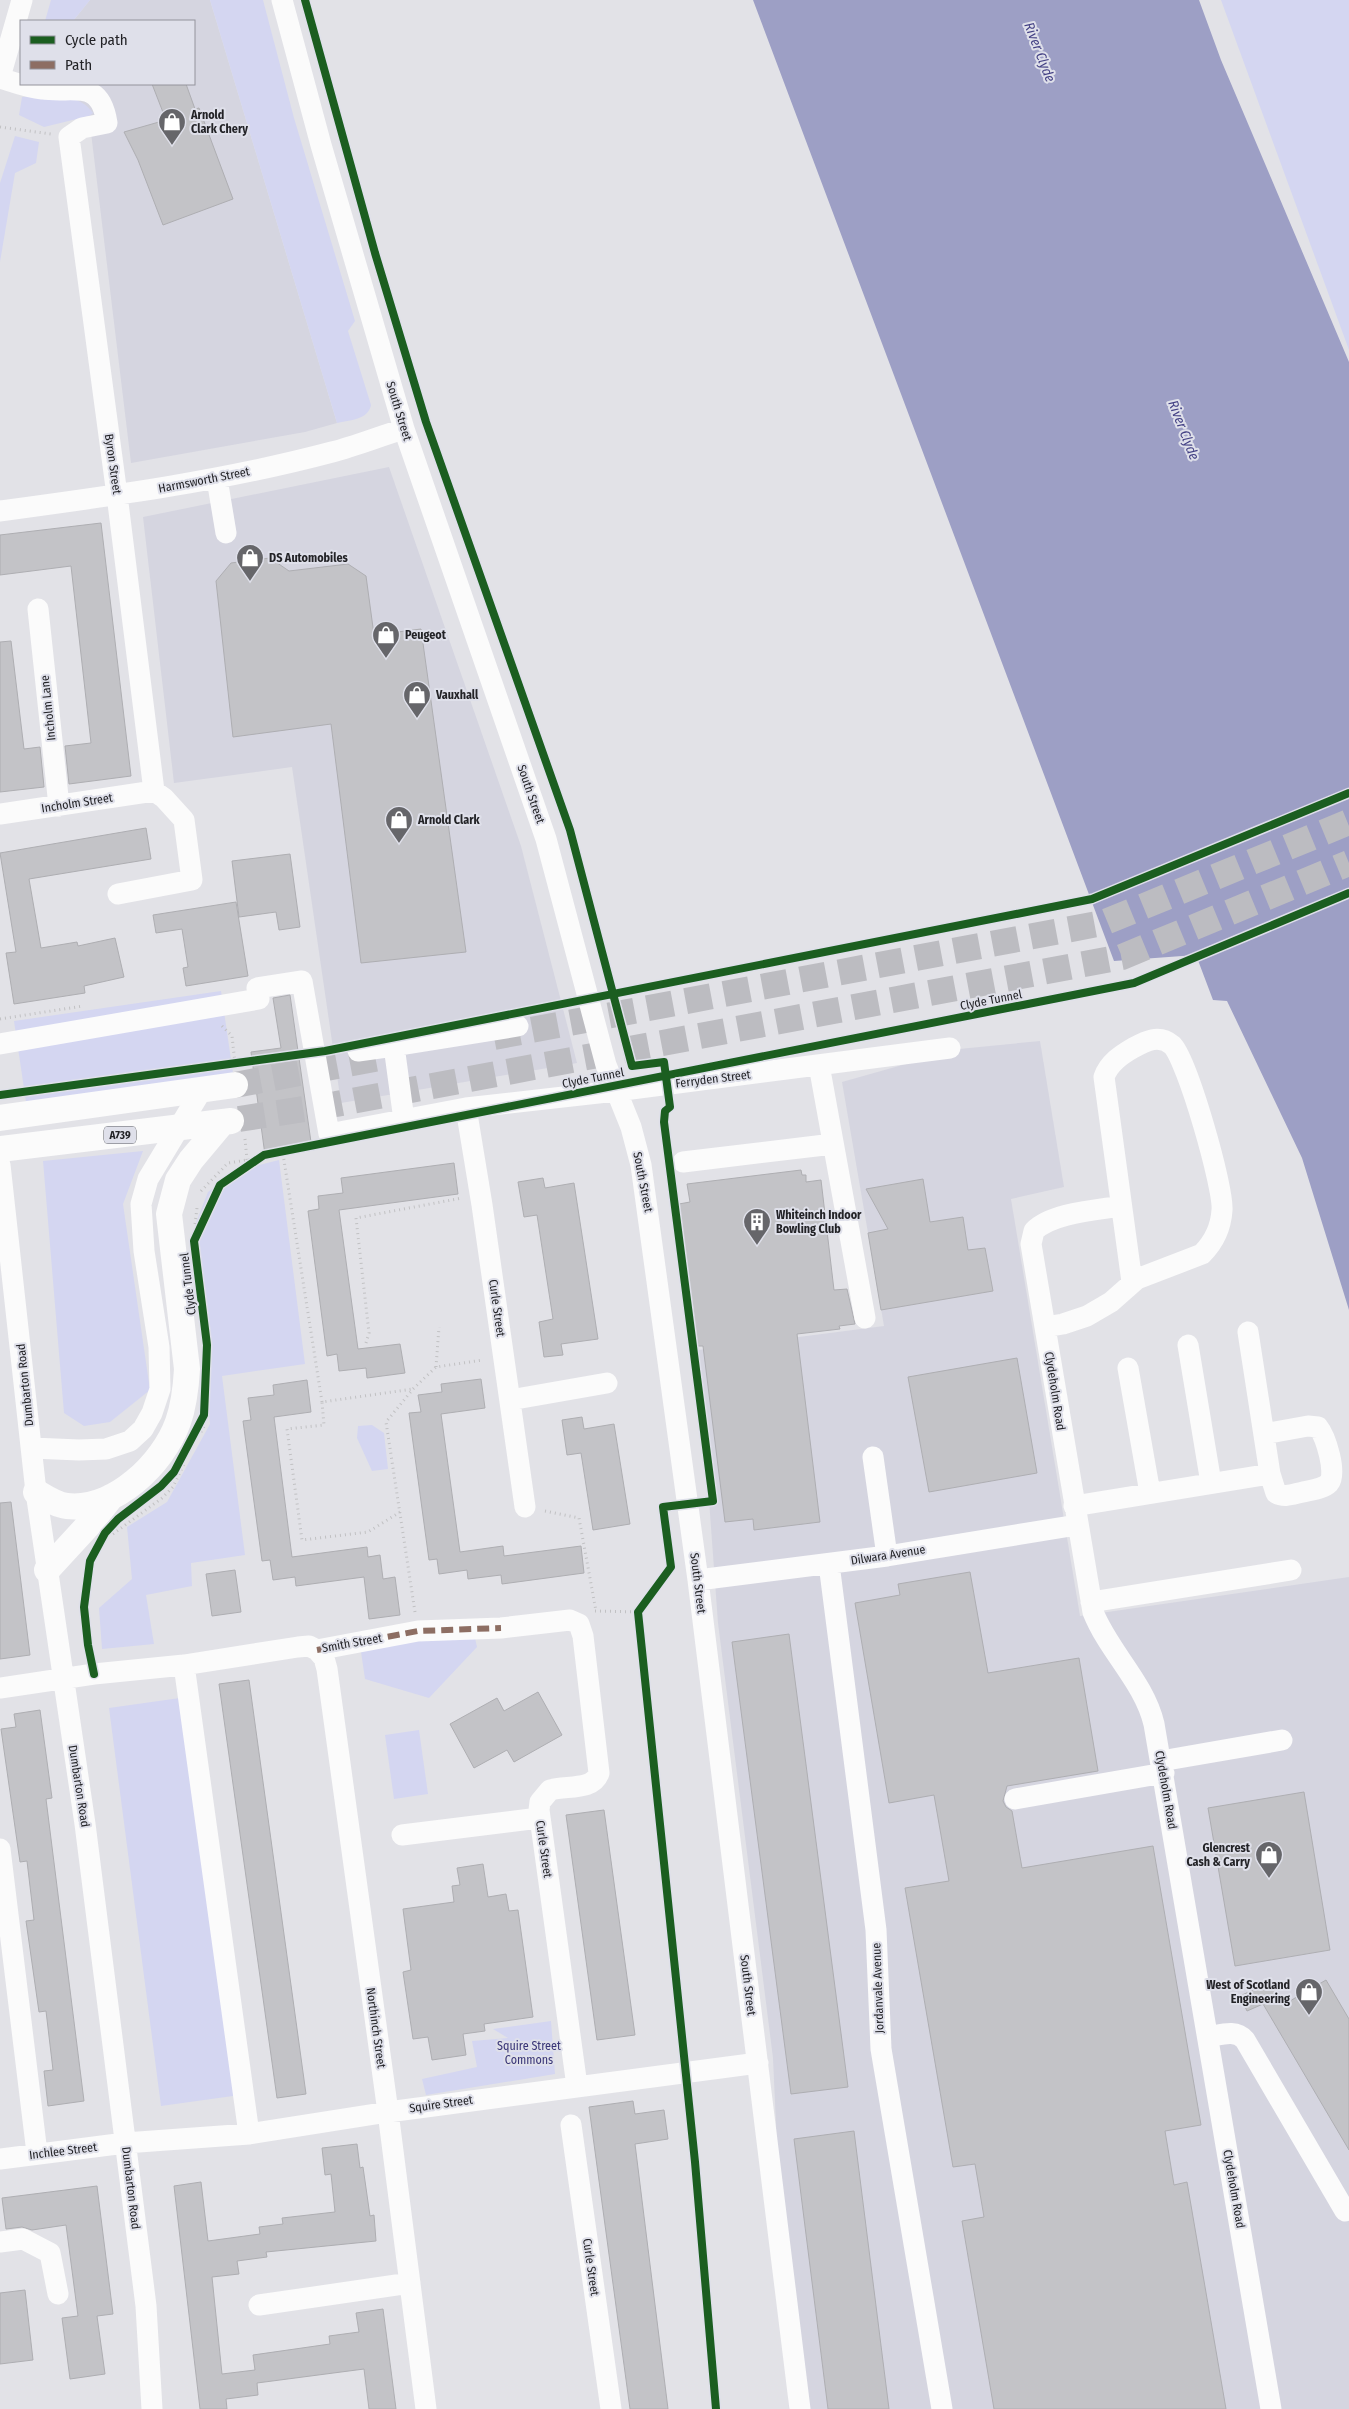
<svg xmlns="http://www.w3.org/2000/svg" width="1349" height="2409" font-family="'Fira Sans Condensed',sans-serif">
<rect width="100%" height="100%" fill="#e2e2e7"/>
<!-- built -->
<path fill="#d5d5e0" d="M90 0H210L337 423 305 432 131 463 89 116 36 84H194V21H73Z
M389 467 521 846 577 1063 341 1103 292 767 174 783 143 517Z
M1040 1041 1064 1187 1011 1199 1080 1616 1349 1577V2409H789L773 2058 718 1623 698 1350 884 1326 842 1082 959 1049Z"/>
<!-- green -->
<path fill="#d4d6f1" d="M51 0H90L73 21H45Z
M210 0H263L294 118 355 321 348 331 371 405C368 420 350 420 337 423Z
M1221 0H1349V350Z
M33 96C55 97 79 93 93 113L89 116 44 127 19 115 22 97Z
M15 136 39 142 36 163 15 173 0 262V183Z
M221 991 233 1073 26 1102 14 1021Z
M143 1151 123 1204 150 1390 110 1422 84 1426 64 1413 43 1161Z
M279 1160 305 1364 222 1376 245 1555 191 1563 192 1586 146 1595 154 1644 102 1649 99 1608 132 1579 127 1527 167 1502 210 1424 195 1225 208 1192 235 1171Z
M372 1425 384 1433 388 1469 372 1471 357 1438 358 1426Z
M473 1629 477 1647 429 1698 365 1679 360 1645Z
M187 1697 240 2095 161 2106 109 1708Z
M419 1730 428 1794 394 1799 385 1735Z
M551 2021 555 2074 426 2095 422 2079 477 2067 472 2041 508 2038 493 2029Z"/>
<!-- water -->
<path fill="#9d9fc5" d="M753 0H1199L1221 60 1349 362V1310L1302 1158 1227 1001 1213 1000 1196 955 1114 961Z"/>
<!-- building -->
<path fill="#c3c3c7" stroke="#aeaeb2" d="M152 84H186L195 109 199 108 233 199 163 225 138 160 124 132 166 120Z
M101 523 131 776 69 784 65 746 91 743 71 566 0 575V535Z
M270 558 289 571 348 564 366 576 374 635 421 629 466 952 361 963 331 724 233 737 216 581 231 563Z
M11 641 24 749 40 747 44 787 0 792V642Z
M146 828 151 859 29 879 41 948 77 942 78 946 115 938 124 977 84 986 85 993 14 1004 6 953 16 952 0 853Z
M290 854 300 927 279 930 276 912 239 917 232 861Z
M236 902 248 976 186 986 183 968 188 967 182 929 156 933 153 915Z
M290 995 312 1149 265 1155 251 1052 281 1048 273 998Z
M454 1163 458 1194 339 1210 358 1349 400 1344 405 1373 367 1378 366 1368 339 1371 337 1354 327 1356 308 1211 319 1209 318 1196 343 1193 341 1178Z
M801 1170 802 1175H806V1182L821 1180 834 1290 847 1289 855 1324 839 1326 840 1329 797 1334 820 1522 754 1530 753 1519 725 1522 703 1346H697L679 1204 690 1202 687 1184Z
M543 1178 545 1188 574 1183 598 1339 561 1344 563 1355 544 1357 539 1322 553 1319 537 1215 524 1217 518 1182Z
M923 1179 930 1222 963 1217 968 1250 985 1248 993 1291 881 1310 868 1233 888 1229 866 1189Z
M1017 1358 1037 1473 929 1492 908 1377Z
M481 1379 485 1408 441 1414 460 1552 503 1546 504 1556 581 1546 584 1573 502 1584 501 1575 468 1579 467 1570 439 1574 437 1559 429 1560 409 1413 421 1412 418 1395 442 1392 441 1384Z
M307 1380 311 1412 274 1417 292 1557 367 1547 368 1557 380 1555 383 1579 395 1577 400 1615 369 1619 364 1577 296 1586 295 1577 273 1580 270 1560 262 1561 243 1421 251 1420 248 1398 274 1395 273 1385Z
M582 1417 584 1429 614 1424 630 1524 593 1530 581 1453 567 1455 562 1420Z
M11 1502 30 1655 0 1659V1503Z
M235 1570 241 1612 212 1616 206 1574Z
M970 1572 988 1673 1079 1658 1098 1771 1007 1786 1003 1801 1006 1807 1012 1811 1022 1868 1153 1846 1201 2125 1165 2131 1174 2185 1187 2182 1226 2409H994L962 2221 984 2217 975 2164 953 2167 905 1888 949 1881 934 1795 889 1803 855 1603 900 1595 898 1584Z
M789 1634 848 2087 791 2094 732 1642Z
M249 1680 306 2094 277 2098 219 1684Z
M538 1692 562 1735 514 1762 507 1750 474 1768 450 1724 497 1698 504 1711Z
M40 1710 52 1798 46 1799 84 2101 48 2106 44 2071 53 2070 46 2011 39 2012 26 1921 34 1920 27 1861 20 1862 1 1729 16 1727 14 1714Z
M1304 1792 1330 1950 1235 1966 1208 1808Z
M604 1810 635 2035 597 2040 566 1815Z
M483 1864 488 1897 506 1894 509 1911 518 1910 533 2017 484 2024 485 2031 463 2034 466 2055 432 2060 428 2037 413 2039 403 1972 411 1970 403 1909 454 1902 452 1886 460 1885 457 1868Z
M1326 1980 1349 2019V2150L1263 2004 1247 2011 1240 1996 1272 1981 1283 2005Z
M633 2101 635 2114 664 2110 668 2139 635 2144 668 2409H630L589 2107Z
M854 2131 889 2409H828L794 2139Z
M357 2144 360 2168 363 2167 370 2216 374 2215 376 2241 266 2252 267 2257 237 2261 239 2274 212 2277 222 2374 255 2370 253 2355 330 2344 329 2336 359 2332 356 2313 383 2309 396 2409H369L364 2369 257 2383 258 2395 226 2399 227 2409H200L174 2186 201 2182 208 2241 260 2234 259 2227 283 2224 282 2218 335 2212 331 2174 325 2175 322 2148Z
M97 2186 113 2314 97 2316 105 2374 70 2379 62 2318 78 2316 66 2225 32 2230 22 2227 6 2229 2 2198Z
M25 2290 33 2360 0 2364V2293Z"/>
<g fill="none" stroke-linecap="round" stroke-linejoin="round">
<!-- major-tunnel -->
<path stroke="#bcbcc1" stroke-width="26" stroke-dasharray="26 13" stroke-linecap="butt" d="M494 1037 1103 923 1349 822
M235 1085 396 1055
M239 1119 336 1104 1122 957 1349 863"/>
<!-- path -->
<path stroke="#c1c1c3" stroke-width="3" stroke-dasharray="1 4" stroke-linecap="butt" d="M0 127 51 134
M0 1019 83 1006
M222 1026 232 1036 235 1063
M245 1139 247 1160
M283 1154 322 1402
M201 1191 228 1163 317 1149
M195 1224 197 1208
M366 1343 369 1333 356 1218 462 1198
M436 1367 439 1327
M201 1432 204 1426V1419
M545 1511 579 1518 596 1611
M400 1512 368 1532 302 1540 287 1429 324 1425 322 1402 413 1389
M113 1534 162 1498 173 1487 185 1462
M595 1611 638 1612
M415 1612 386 1422 413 1389 436 1367 483 1360"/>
<!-- minor -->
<path stroke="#fbfbfb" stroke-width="21" d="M282 0 321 145 404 429 546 839 606 1065 631 1127 641 1165 698 1580 800 2409
M0 77 22 0
M0 78C13 82 28 88 42 89 74 94 100 77 107 123L82 128 69 137 117 495 154 791
M217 479 226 533
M0 511C111 496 223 481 332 452 356 446 380 436 404 429
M38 609 59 806
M0 814 154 791
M118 894 192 880 184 820 164 798 154 791
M0 1044 259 999 257 988 302 981 329 1134 466 1108 616 1091 950 1048
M394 1046 518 1026
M358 1051 394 1046 404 1120
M819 1065 865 1318
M466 1108 482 1205 525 1507
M683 1162 833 1144
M0 1165 36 1492 85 1824 146 2306 152 2409
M1121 1206C1097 1210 1051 1213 1034 1231L1031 1244 1093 1612C1109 1652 1144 1682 1154 1724L1271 2409
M1045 1327 1063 1324 1087 1316 1111 1302 1137 1279 1202 1254C1214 1242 1221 1226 1222 1210 1224 1188 1187 1059 1172 1045 1159 1034 1146 1041 1133 1048 1121 1055 1109 1063 1104 1077L1132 1282
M1188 1345 1211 1483
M1128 1368 1150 1493
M510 1400 607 1383
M1264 1434 1308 1426 1318 1427C1326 1437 1337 1473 1329 1483 1323 1489 1311 1490 1303 1492 1293 1494 1285 1498 1276 1493L1270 1474
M32 1448 79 1450 106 1449 130 1441 143 1429 152 1413 160 1389 159 1347 144 1251 141 1204 148 1179 201 1091
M873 1457 887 1556
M1074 1506 1270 1474 1248 1332
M829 1564 876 1930 881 2049 942 2409
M698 1580 887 1556 1077 1525
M1091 1602 1291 1570
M317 1650 324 1658 327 1669 388 2112 426 2409
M184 1665 249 2134
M0 1688 94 1674 184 1665 298 1647 309 1646 317 1650 418 1631 501 1628 570 1620 579 1624 583 1636 599 1773C593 1791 566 1785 550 1790L540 1802 539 1810 577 2086
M1161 1761 1282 1740
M1015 1799 1164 1773
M402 1835 539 1818
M0 1849 37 2153
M1208 2037C1221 2035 1235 2029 1245 2040L1345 2211
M571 2125 611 2409
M0 2159 125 2143 249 2134 388 2112 758 2063
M0 2242 23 2239 50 2253 58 2294
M259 2305 410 2283"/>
<!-- major -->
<path stroke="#fbfbfb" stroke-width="26" d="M0 1118 235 1085
M0 1149 231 1121
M36 1492C46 1498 56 1505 67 1506 114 1511 163 1464 178 1422 184 1405 186 1387 187 1369L169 1214 178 1180 191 1160 222 1123
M47 1570 93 1520 111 1497"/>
<!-- quiet -->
<path stroke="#8d6e63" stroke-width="6" stroke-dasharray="12 6" stroke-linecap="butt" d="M317 1650 418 1631 501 1628"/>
<defs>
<path id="cycleway" d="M305 0 375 253 426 422 570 830 632 1066 664 1062 670 1107 665 1111 664 1122 713 1501 663 1507 671 1567 638 1612 695 2162 716 2409
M0 1095 325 1051 1092 899 1349 793
M94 1674 88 1645 84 1607 90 1561 105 1533 118 1519 161 1486 174 1472 204 1415 207 1345 194 1241 220 1185 264 1155 1134 983 1349 893"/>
</defs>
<!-- cycleway casing -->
<use href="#cycleway" stroke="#dfe0ea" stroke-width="11"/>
<!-- cycleway -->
<use href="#cycleway" stroke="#1b5e20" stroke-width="8"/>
</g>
<!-- icons -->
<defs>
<symbol id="shop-pin" viewBox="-11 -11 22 30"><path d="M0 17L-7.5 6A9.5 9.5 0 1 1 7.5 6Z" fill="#66666a" stroke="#dfe0ea"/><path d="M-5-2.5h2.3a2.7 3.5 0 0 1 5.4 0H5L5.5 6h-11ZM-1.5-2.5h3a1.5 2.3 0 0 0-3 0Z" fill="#fff"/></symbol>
<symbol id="building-pin" viewBox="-11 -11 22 30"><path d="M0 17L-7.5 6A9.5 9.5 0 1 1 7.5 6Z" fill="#66666a" stroke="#dfe0ea"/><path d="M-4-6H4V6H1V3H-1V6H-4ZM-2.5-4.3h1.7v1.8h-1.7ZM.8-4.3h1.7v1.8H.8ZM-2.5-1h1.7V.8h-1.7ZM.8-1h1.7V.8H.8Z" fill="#fff"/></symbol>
</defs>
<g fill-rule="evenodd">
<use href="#shop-pin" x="156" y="106" width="32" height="43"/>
<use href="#shop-pin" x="234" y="542" width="32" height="43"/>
<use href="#shop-pin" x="370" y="619" width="32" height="43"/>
<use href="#shop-pin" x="401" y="679" width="32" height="43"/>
<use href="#shop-pin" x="383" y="804" width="32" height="43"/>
<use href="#building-pin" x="741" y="1206" width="32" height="43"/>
<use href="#shop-pin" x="1253" y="1839" width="32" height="43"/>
<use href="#shop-pin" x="1293" y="1976" width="32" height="43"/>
</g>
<g text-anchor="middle" stroke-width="4" stroke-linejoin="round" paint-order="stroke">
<!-- shield labels -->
<rect fill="#dfe0ea" stroke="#5b5c62" stroke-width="1" x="104" y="1126.5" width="32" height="17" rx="4"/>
<g font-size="11" font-weight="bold" fill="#232327">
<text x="120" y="1139">A739</text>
</g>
<!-- poi labels -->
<g font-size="12" font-weight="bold" fill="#232327" stroke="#dfe0ea" text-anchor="start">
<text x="191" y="119">Arnold<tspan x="191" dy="14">Clark Chery</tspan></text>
<text x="269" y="562">DS Automobiles</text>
<text x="405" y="639">Peugeot</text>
<text x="436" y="699">Vauxhall</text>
<text x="418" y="824">Arnold Clark</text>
<text x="776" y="1219">Whiteinch Indoor<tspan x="776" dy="14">Bowling Club</tspan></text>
<text x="1250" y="1852" text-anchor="end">Glencrest<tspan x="1250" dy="14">Cash &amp; Carry</tspan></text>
<text x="1290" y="1989" text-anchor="end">West of Scotland<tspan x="1290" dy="14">Engineering</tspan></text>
</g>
<!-- street labels -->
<g font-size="12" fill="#232327" stroke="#dfe0ea">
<text transform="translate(399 411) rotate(73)" y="4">South Street</text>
<text transform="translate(113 464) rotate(82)" y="4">Byron Street</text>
<text transform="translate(204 480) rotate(-11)" y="4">Harmsworth Street</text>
<text transform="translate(48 708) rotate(-96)" y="4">Incholm Lane</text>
<text transform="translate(531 794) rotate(71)" y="4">South Street</text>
<text transform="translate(77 803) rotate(-9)" y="4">Incholm Street</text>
<text transform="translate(991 1000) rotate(-11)" y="4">Clyde Tunnel</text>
<text transform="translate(593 1078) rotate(-11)" y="4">Clyde Tunnel</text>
<text transform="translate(713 1079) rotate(-7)" y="4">Ferryden Street</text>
<text transform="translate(643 1182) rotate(79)" y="4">South Street</text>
<text transform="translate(188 1284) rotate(-97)" y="4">Clyde Tunnel</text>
<text transform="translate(497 1308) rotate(82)" y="4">Curle Street</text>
<text transform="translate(25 1385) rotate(-96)" y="4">Dumbarton Road</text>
<text transform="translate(1055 1391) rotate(81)" y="4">Clydeholm Road</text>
<text transform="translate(888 1555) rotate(-9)" y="4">Dilwara Avenue</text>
<text transform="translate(698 1583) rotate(83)" y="4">South Street</text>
<text transform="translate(352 1643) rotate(-10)" y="4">Smith Street</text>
<text transform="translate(79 1786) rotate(81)" y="4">Dumbarton Road</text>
<text transform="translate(1166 1790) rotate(80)" y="4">Clydeholm Road</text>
<text transform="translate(544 1849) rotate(82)" y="4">Curle Street</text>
<text transform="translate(748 1985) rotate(83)" y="4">South Street</text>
<text transform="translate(878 1988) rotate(-92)" y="4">Jordanvale Avenue</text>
<text transform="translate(376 2028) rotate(82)" y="4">Northinch Street</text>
<text transform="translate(441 2104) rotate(-8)" y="4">Squire Street</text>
<text transform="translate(63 2151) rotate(-7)" y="4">Inchlee Street</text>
<text transform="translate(131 2188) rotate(83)" y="4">Dumbarton Road</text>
<text transform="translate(1234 2189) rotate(80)" y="4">Clydeholm Road</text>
<text transform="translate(591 2267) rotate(82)" y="4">Curle Street</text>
</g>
<!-- park labels -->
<g font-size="12" fill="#393577" stroke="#dfe0ea">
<text x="529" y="2050">Squire Street<tspan x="529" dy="14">Commons</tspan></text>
</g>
<!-- water labels -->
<g font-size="14" font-style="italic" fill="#434084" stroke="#dfe0ea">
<text transform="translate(1040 52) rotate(69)" y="5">River Clyde</text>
<text transform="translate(1184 430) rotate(69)" y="5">River Clyde</text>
</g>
</g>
<!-- legend -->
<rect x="20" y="20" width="175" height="65" fill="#dfe0ea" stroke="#94949c"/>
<rect x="30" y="36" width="25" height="8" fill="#1b5e20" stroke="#94949c"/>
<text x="65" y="45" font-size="15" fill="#232327">Cycle path</text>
<rect x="30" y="61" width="25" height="8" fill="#8d6e63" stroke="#94949c"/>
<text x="65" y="70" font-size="15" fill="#232327">Path</text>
</svg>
